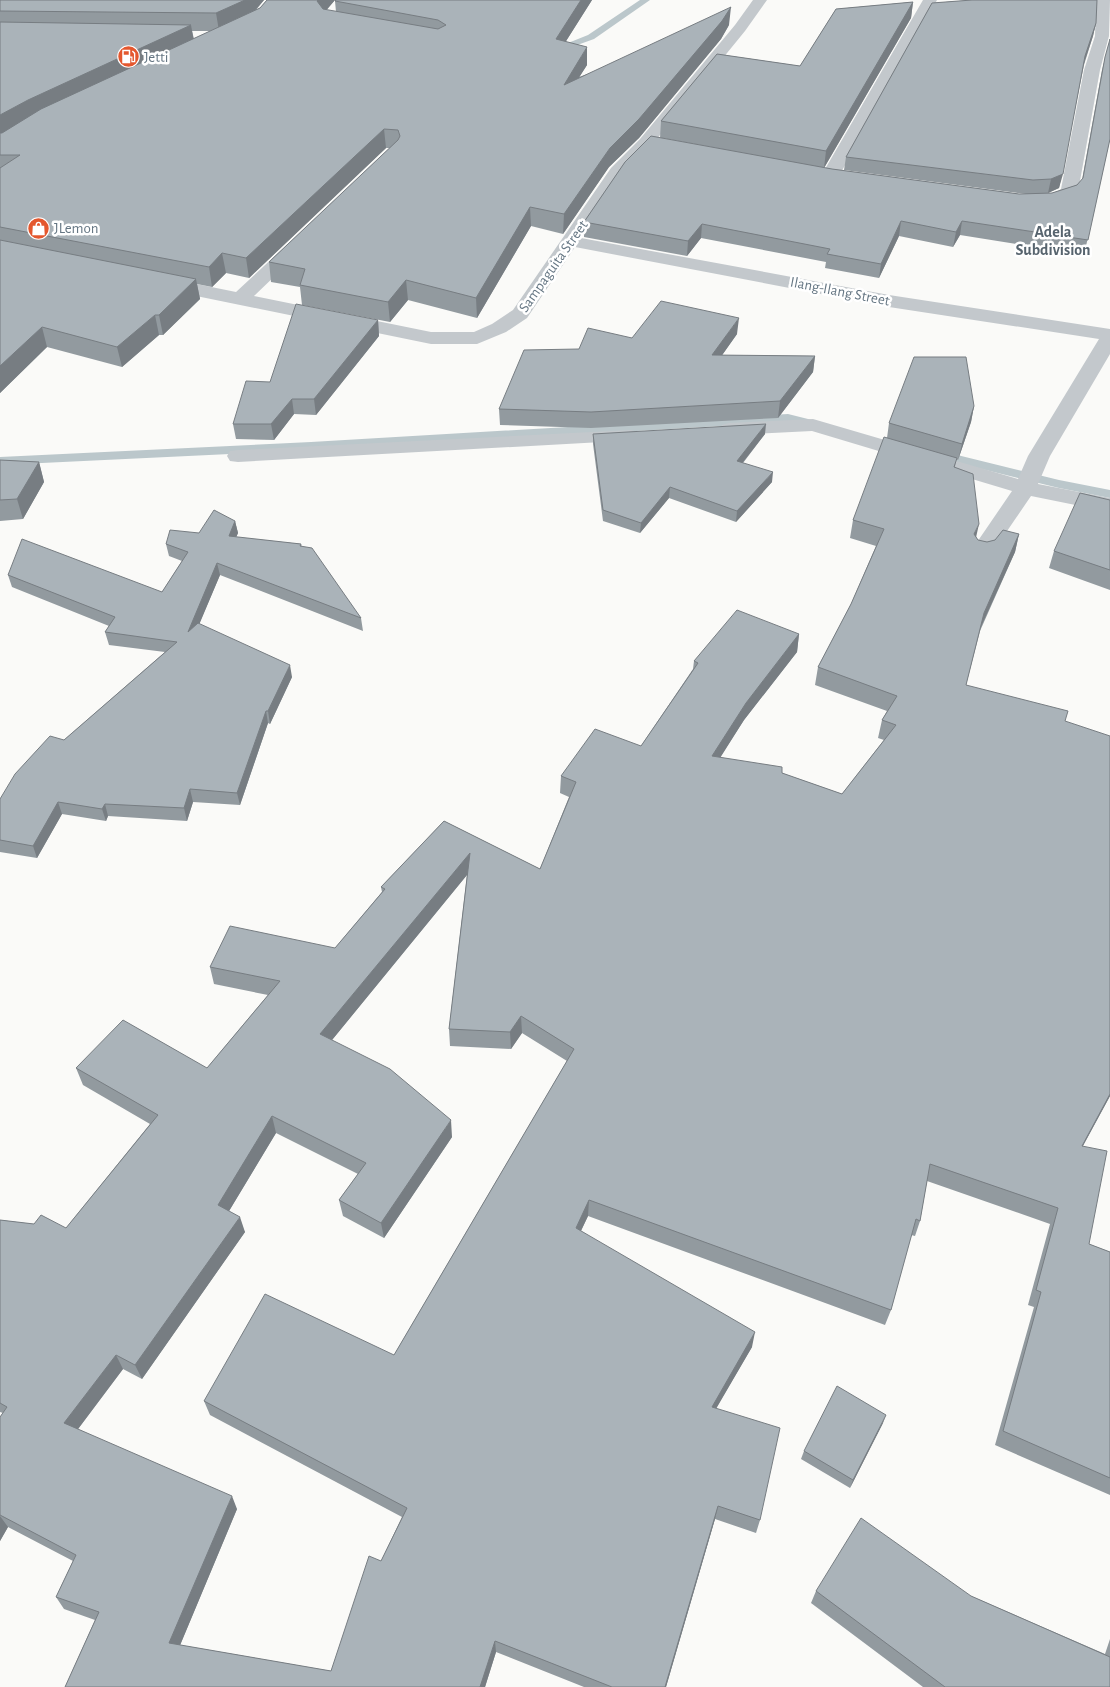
<svg xmlns="http://www.w3.org/2000/svg" width="1110" height="1687" font-family="'Alegreya Sans',sans-serif">
<rect width="100%" height="100%" fill="#fafaf8"/>
<g fill="none" stroke-linecap="round" stroke-linejoin="round">
<!-- stream -->
<path fill="#bbc7cb" fill-rule="evenodd" d="M640 0H650L594 39 555 53H549L548 51 588 35Z
M788 414 820 422 822 425 816 429 788 422 311 450 0 465V457L311 442Z
M937 450 1059 480 1110 490V498L1059 488 933 457 931 454Z"/>
<!-- minor -->
<path fill="#c3c8cc" fill-rule="evenodd" d="M753 0H767L745 31 652 145 623 175 581 238 889 295 1110 329V354L1050 456 1038 484 1110 498V512L1031 496 990 556 982 558 974 556 971 551 1012 491 812 431 729 435 722 433 719 429 722 425 729 423 813 419 1018 479 1028 456 1099 339 889 307 575 247 527 318 506 332 477 344H431L162 289 155 287 153 283 155 279 162 277 236 292 291 241 297 240 303 241 306 245 303 249 254 296 431 332H474L492 324 513 310 611 168 640 139 735 25Z
M923 0H937L839 176 836 180H824L821 176Z
M1096 0H1110L1109 36 1100 70 1078 192C1070 203 1047 209 1034 206L1031 202 1034 198 1051 195 1061 189 1084 70 1095 36Z
M631 430 638 432 642 436 638 440 238 462 230 461 227 456 230 451 238 450Z"/>
</g>
<!-- wall -->
<path fill="#929a9f" fill-rule="evenodd" d="M0 0H264L256 10 260 8 267 0H335L326 10 336 12 335 1 592 0 566 41 587 65 579 77 729 25 721 39 639 138 609 167 563 234 531 226 477 318 408 300 390 322 302 305 300 287 271 282 269 262 390 148H386L249 278 226 273 212 287 197 284 200 299 163 335H159L122 367 47 347 0 393ZM192 31H210L194 39Z
M972 0H1097L1096 23 1093 36 1084 65 1059 188 1048 193H1052L1077 185 1082 180 1102 70 1110 39V139L1084 255 960 235 953 247 899 236 879 278 825 268 826 262 701 238 687 256 584 237V222L625 162 651 136 727 150 660 138 661 121 717 54 800 66 836 9 913 2 911 18 824 168 832 169 1019 194H1026L844 170 846 157 932 3Z
M378 320 379 336 316 415 294 414 274 440 236 439 233 424 270 382Z
M737 334 722 355 815 356 813 372 778 418 591 428 500 425 499 409 579 349 632 338Z
M974 406 971 422 958 460 956 459 955 467 976 537 978 540 987 542 1019 534 1015 552 980 631 966 685 1065 721 1110 1096 1083 1146 1089 1244 1110 1252V1495L995 1445 1034 1307 1028 1305 1050 1224 927 1181 920 1221 915 1236 911 1235 891 1310 885 1325 588 1216 581 1231 752 1347 716 1408 760 1520 756 1533 715 1519 666 1687H584L496 1652 485 1687H65L95 1620 64 1609 56 1597 73 1561 8 1527 0 1541V1417L3 1413 0 1412V1220L66 1228 150 1124 83 1085 76 1068H207L268 995 214 984 210 967 335 948 382 892 381 887 444 821 540 869 569 797 560 793 561 776 641 746 693 669 694 661 799 634 797 652 744 720 720 757 782 773 842 794 884 740 878 738 882 720 887 711 815 685 818 667 851 604 876 546 850 538 853 520 887 438 889 423ZM467 875 449 1029 450 1046 511 1049 522 1033 567 1061 394 1355 204 1401 210 1415 402 1517 381 1561 331 1671 180 1645 237 1509 78 1429 123 1369 142 1379 245 1232 229 1211 276 1133 358 1174 339 1200 343 1216 384 1238 452 1137 332 1040Z
M593 434H765L743 463 772 482 736 522 669 498 640 533 603 521 593 444Z
M0 460 39 462 44 482 23 519 0 521Z
M1110 500V590L1049 568 1054 551Z
M235 521 238 533 236 537 301 544 302 547 361 618 363 631 220 575 199 624 292 677 270 724 268 723 240 805 193 802 187 821 108 816 106 821 62 814 37 858 0 852V799L64 740 165 652 109 645 105 632 109 626 12 587 8 575 162 592 182 561 169 556 166 544Z
M883 1423 850 1488 801 1459 804 1451Z
M816 1591 971 1596 1105 1654 1110 1639V1687H923L811 1603Z"/>
<!-- shaded-wall -->
<path fill="#777d82" d="M245 0H264L250 16 219 31 216 13Z
M318 0H335L319 19 317 1Z
M581 0H592L556 57V39Z
M913 2 911 18 824 168 826 151Z
M731 7 729 25 721 39 639 138 609 167 563 234 564 214 610 148Z
M1096 23 1093 36 1082 69 1085 56Z
M191 25 194 42 0 137V115L28 100Z
M587 47V65L563 103 564 85Z
M384 129 386 148 249 278 246 258Z
M1063 174 1059 188 1048 193 1051 179Z
M530 207 531 226 477 318 476 298Z
M901 221 899 236 879 278 881 264Z
M962 221 960 235 953 247 956 232Z
M702 224 701 238 687 256 688 241Z
M222 253 226 273 212 287 209 267Z
M196 279 200 299 163 335 159 315Z
M406 280 408 300 390 322 388 302Z
M155 315 159 335 122 367 117 347Z
M739 318 737 334 711 371 712 355Z
M378 320 379 336 316 415 314 399Z
M42 327 47 347 0 393V366Z
M815 356 813 372 778 418 780 401Z
M292 399 294 414 274 440 271 424Z
M974 406 971 422 958 460 962 444Z
M766 424 765 434 736 471 737 461Z
M39 462 44 482 23 519 17 499Z
M773 472 772 482 736 522 737 511Z
M670 487 669 498 640 533 641 523Z
M235 521 238 533 231 549 229 536Z
M979 524 975 542 974 534Z
M1019 534 1015 552 979 631 984 613Z
M217 563 220 575 191 644 188 632Z
M799 634 797 652 744 720 710 774 712 756 746 703Z
M290 665 292 677 270 724 268 711Z
M266 711 268 723 240 805 237 793Z
M190 789 193 802 187 821 184 808Z
M58 802 62 814 37 858 33 846Z
M105 804 108 816 106 821 102 809Z
M470 853 471 870 323 1051 320 1034Z
M521 1016 522 1033 511 1049 510 1032Z
M1110 1094V1096L1074 1162 1082 1146Z
M272 1116 276 1133 223 1221 218 1205Z
M451 1120 452 1137 384 1238 381 1223Z
M589 1200 588 1216 575 1243 576 1228Z
M240 1217 245 1232 142 1379 135 1365Z
M755 1332 752 1347 709 1421 712 1407Z
M116 1355 123 1369 72 1437 64 1423Z
M886 1415 883 1423 850 1488 853 1480Z
M232 1496 237 1509 176 1655 169 1643Z
M718 1506 715 1519 666 1687H665Z
M0 1516 8 1527 0 1541Z
M495 1641 496 1652 485 1687H480Z"/>
<!-- building -->
<path fill="#aab3b9" stroke="#777d82" fill-rule="evenodd" d="M0 0H245L216 13 0 11Z
M267 0H318L317 1 323 9 438 29 446 25 438 20 335 1 336 0H581L556 39 587 47 564 85 731 7 722 21 639 119 610 148 564 214 530 207 476 298 406 280 388 302 300 285 305 269 269 262 398 140 400 136 398 130 384 129 246 258 222 253 209 267 0 227V168L20 155H0V133H2L41 109 260 8Z
M972 0H1097L1096 23 1085 56 1063 174 1051 179 1033 180 846 157 932 3Z
M913 2 826 151 661 121 717 54 800 66 836 9Z
M0 22 191 25 28 100 0 115Z
M1110 39V139L1088 240 962 221 956 232 901 221 881 264 827 254 830 249 702 224 688 241 584 222 625 162 651 136 832 169 1019 194 1052 193 1077 185 1083 178 1105 57Z
M0 240 196 279 159 315H155L117 347 42 327 0 366Z
M661 301 739 318 712 355 815 356 780 401 591 412 499 409 524 350 579 349 588 328 632 338Z
M296 304 378 320 314 399H292L271 424H233L246 381 270 382Z
M914 357H966L974 406 962 444 889 423Z
M766 424 737 461 773 472 737 511 670 487 641 523 603 510 593 434Z
M884 437 957 458 954 467 973 474 979 524 974 534 978 540 987 542 995 540 1003 530 1019 534 984 613 966 685 1068 711 1065 721 1110 736V1094L1082 1146 1107 1151 1089 1244 1110 1252V1478L1003 1431 1041 1292 1036 1290 1058 1208 930 1164 920 1221 916 1219 891 1310 589 1200 576 1228 755 1332 712 1407 780 1428 760 1520 718 1506 665 1687H612L495 1641 480 1687H65L99 1612 56 1597 76 1555 0 1515V1417L7 1407 0 1403V1220L34 1224 41 1215 66 1228 158 1115 76 1068 123 1020 207 1068 280 981 210 967 230 926 335 948 385 889 381 887 444 821 540 869 576 782 561 776 595 729 641 746 698 663 694 661 737 610 799 634 746 703 712 756 782 767V773L842 794 896 725 882 720 897 696 818 667 851 604 884 529 853 520ZM470 853 449 1029 510 1032 521 1016 574 1049 394 1355 265 1294 204 1401 407 1508 381 1561 369 1556 331 1671 169 1643 232 1496 64 1423 116 1355 135 1365 240 1217 218 1205 272 1116 366 1163 339 1200 381 1223 451 1120 390 1069 320 1034Z
M0 460 39 462 17 499 0 500Z
M1080 493 1110 500V570L1054 551Z
M214 510 235 521 229 536 301 544 300 546 312 548 361 618 217 563 188 632 198 623 290 665 268 711H266L237 793 190 789 184 808 105 804 102 809 58 802 33 846 0 840V799L15 774 50 736 64 740 177 642 105 632 115 617 8 575 22 539 162 592 188 552 166 544 170 530 199 533Z
M837 1386 886 1415 853 1480 804 1451Z
M861 1518 971 1596 1110 1657V1687H945L816 1591Z"/>
<!-- icons -->
<defs>
<symbol id="fuel-disc" viewBox="-11 -11 22 22"><circle r="9.5" fill="#e4572e" stroke="#fff"/><path d="M-5.5-6h7V0h2V4h1.3V-2.5L3-4.5l.8-.8L6-3V5H2.5V1h-1V6h-7ZM-4.2-4.7v3.2H.2V-4.7Z" fill="#fff"/></symbol>
<symbol id="shop-disc" viewBox="-11 -11 22 22"><circle r="9.5" fill="#e4572e" stroke="#fff"/><path d="M-5-2.5h2.3a2.7 3.5 0 0 1 5.4 0H5L5.5 6h-11ZM-1.5-2.5h3a1.5 2.3 0 0 0-3 0Z" fill="#fff"/></symbol>
</defs>
<g fill-rule="evenodd">
<use href="#fuel-disc" x="116" y="44" width="25" height="25"/>
<use href="#shop-disc" x="26" y="216" width="25" height="25"/>
</g>
<g text-anchor="middle" stroke-width="5" stroke-linejoin="round" paint-order="stroke">
<!-- far-poi labels -->
<g font-size="15" fill="#657683" stroke="#fff" text-anchor="start">
<text x="144" y="62">Jetti</text>
<text x="54" y="233">JLemon</text>
</g>
<!-- far-street labels -->
<g font-size="15" fill="#657683" stroke="#fff">
<text transform="translate(553 266) rotate(-55)" y="5">Sampaguita Street</text>
<text transform="translate(840 291) rotate(11)" y="5">Ilang-Ilang Street</text>
</g>
<!-- far-neighbourhood labels -->
<g font-size="16" font-weight="bold" fill="#57646e" stroke="#fff">
<text x="1053" y="237">Adela<tspan x="1053" dy="18">Subdivision</tspan></text>
</g>
</g>
</svg>
